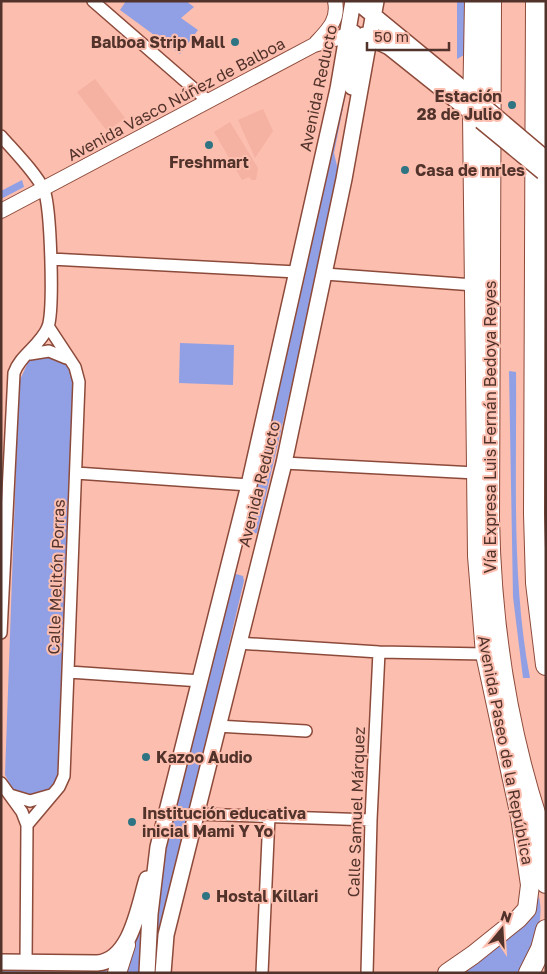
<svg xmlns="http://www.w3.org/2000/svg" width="547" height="974" font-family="'Golos Text',sans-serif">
<rect width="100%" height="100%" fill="#fcbeaf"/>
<!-- built -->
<path fill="#f5b1a1" d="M95 79 125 118 107 131 77 92Z
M263 109 273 131 255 158 238 120Z
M230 122 258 168 256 180H252L249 177 242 180 214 132Z"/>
<!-- green -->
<path fill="#91a0e4" d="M126 1H186L194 7 181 18 198 30 180 54 120 10Z
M457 1H465L464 55 457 59Z
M349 66 351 67 334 153 340 179 257 533 251 534 247 532V525Z
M22 180 24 187 1 199V191Z
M180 343 234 345 233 385 179 383Z
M38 355 63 359 70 368 73 380 59 772C50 797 37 798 14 792L5 775 19 382 29 360Z
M509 371 516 372C517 474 511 578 530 678H523L513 597Z
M236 574 243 576 244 581 157 948H153L162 867 233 578Z
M539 897C545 924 532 949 520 973H440Z
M142 916 141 973H123Z
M108 967 106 973H1V971L82 972Z"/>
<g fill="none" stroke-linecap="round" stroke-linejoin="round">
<defs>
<path id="minor" d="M93 1 208 101
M1 136C14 151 36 173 44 190 51 209 54 309 48 327 40 346 20 355 14 373L1 633
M51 259 297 272
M325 274 474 285
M30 354 49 351 66 358
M284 463 476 473
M76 473 249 485
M238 643 379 652 485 654
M69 672 201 681
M217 726 306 731
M1 783 22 812 27 825 26 963
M10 795 30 801 51 795
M195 814 371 820
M27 825 59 787 64 776 79 382 75 367 48 326
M262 973 269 816
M367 973 371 820 379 652"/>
<path id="tertiary" d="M316 43C328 30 339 20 335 1
M1 211 314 45 348 35"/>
<path id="secondary" d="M356 1 479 102
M364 35 389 47 478 118
M352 87 355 54 354 33
M1 962 97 963C131 961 139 905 147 879
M147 973 150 914 158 847 249 485 338 89 353 1
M163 973 166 935 284 463 344 179 376 1"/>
<path id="primary" d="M447 973 473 955 518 919 527 909 530 885 520 817 485 654 477 556 472 114 474 1"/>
<path id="trunk" d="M117 973 126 945"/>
<path id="motorway" d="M491 1 489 518C491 630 508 740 546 846
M536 1 534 514 536 583 546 665
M538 833 546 883
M529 973 541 949 546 930"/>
</defs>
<!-- minor casing -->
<use href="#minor" stroke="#8c4a3a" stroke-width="14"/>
<!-- tertiary casing -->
<use href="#tertiary" stroke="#8c4a3a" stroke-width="16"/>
<!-- secondary casing -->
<use href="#secondary" stroke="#8c4a3a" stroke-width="18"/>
<!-- primary casing -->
<use href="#primary" stroke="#8c4a3a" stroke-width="20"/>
<!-- trunk casing -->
<use href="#trunk" stroke="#8c4a3a" stroke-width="20"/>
<!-- motorway casing -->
<use href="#motorway" stroke="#8c4a3a" stroke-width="22"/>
<!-- minor -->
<use href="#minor" stroke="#fff" stroke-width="11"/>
<!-- tertiary -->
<use href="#tertiary" stroke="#fff" stroke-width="14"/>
<!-- secondary -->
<use href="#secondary" stroke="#fff" stroke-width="15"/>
<!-- primary -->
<use href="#primary" stroke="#fff" stroke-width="18"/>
<!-- trunk -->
<use href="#trunk" stroke="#fff" stroke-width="18"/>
<!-- motorway -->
<use href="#motorway" stroke="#fff" stroke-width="20"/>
<defs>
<path id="secondary-bridge" d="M480 103 546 159
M481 121 543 172"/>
</defs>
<!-- secondary-bridge casing -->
<use href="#secondary-bridge" stroke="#8c4a3a" stroke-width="18" stroke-linecap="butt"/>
<!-- secondary-bridge -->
<use href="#secondary-bridge" stroke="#fff" stroke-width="15"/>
</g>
<!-- markers -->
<g fill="#2f7483" stroke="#fcbeaf" stroke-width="2">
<circle cx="235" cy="42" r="5"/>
<circle cx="512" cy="105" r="5"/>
<circle cx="209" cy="145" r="5"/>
<circle cx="405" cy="170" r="5"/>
<circle cx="146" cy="757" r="5"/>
<circle cx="132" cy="822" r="5"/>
<circle cx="206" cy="896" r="5"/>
</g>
<g text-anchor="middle" stroke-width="4" stroke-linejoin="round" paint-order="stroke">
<!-- poi labels -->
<g font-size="16" font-weight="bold" fill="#52332b" stroke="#fcbeaf" text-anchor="start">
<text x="225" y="48" text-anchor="end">Balboa Strip Mall</text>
<text x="502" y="102" text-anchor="end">Estación<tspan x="502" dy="18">28 de Julio</tspan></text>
<text x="209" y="168" text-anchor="middle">Freshmart</text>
<text x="415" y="176">Casa de mrles</text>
<text x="156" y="763">Kazoo Audio</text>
<text x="142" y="819">Institución educativa<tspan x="142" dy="18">inicial Mami Y Yo</tspan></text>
<text x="216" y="902">Hostal Killari</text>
</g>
<!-- street labels -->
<g font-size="16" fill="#52332b" stroke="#fcbeaf">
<text transform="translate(318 88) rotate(-78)" y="6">Avenida Reducto</text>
<text transform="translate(176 99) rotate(-28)" y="6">Avenida Vasco Núñez de Balboa</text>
<text transform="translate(490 427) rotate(-90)" y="6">Vía Expresa Luis Fernán Bedoya Reyes</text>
<text transform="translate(259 484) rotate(-76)" y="6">Avenida Reducto</text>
<text transform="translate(56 577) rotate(-88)" y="6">Calle Melitón Porras</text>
<text transform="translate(506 750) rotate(79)" y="6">Avenida Paseo de la República</text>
<text transform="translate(356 812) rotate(-88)" y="6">Calle Samuel Márquez</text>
</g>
</g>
<!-- border -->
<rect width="547" height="974" fill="none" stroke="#52332b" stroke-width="5"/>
<!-- north arrow -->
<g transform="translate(502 929) rotate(18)" stroke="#fcbeaf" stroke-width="4" paint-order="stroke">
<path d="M0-4L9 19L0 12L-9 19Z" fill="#52332b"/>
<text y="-8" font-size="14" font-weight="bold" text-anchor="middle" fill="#52332b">N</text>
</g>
<!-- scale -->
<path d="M367 42v8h82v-8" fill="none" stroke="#52332b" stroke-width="2.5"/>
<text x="374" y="42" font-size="15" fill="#52332b" stroke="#fcbeaf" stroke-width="4" paint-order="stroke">50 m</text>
</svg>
